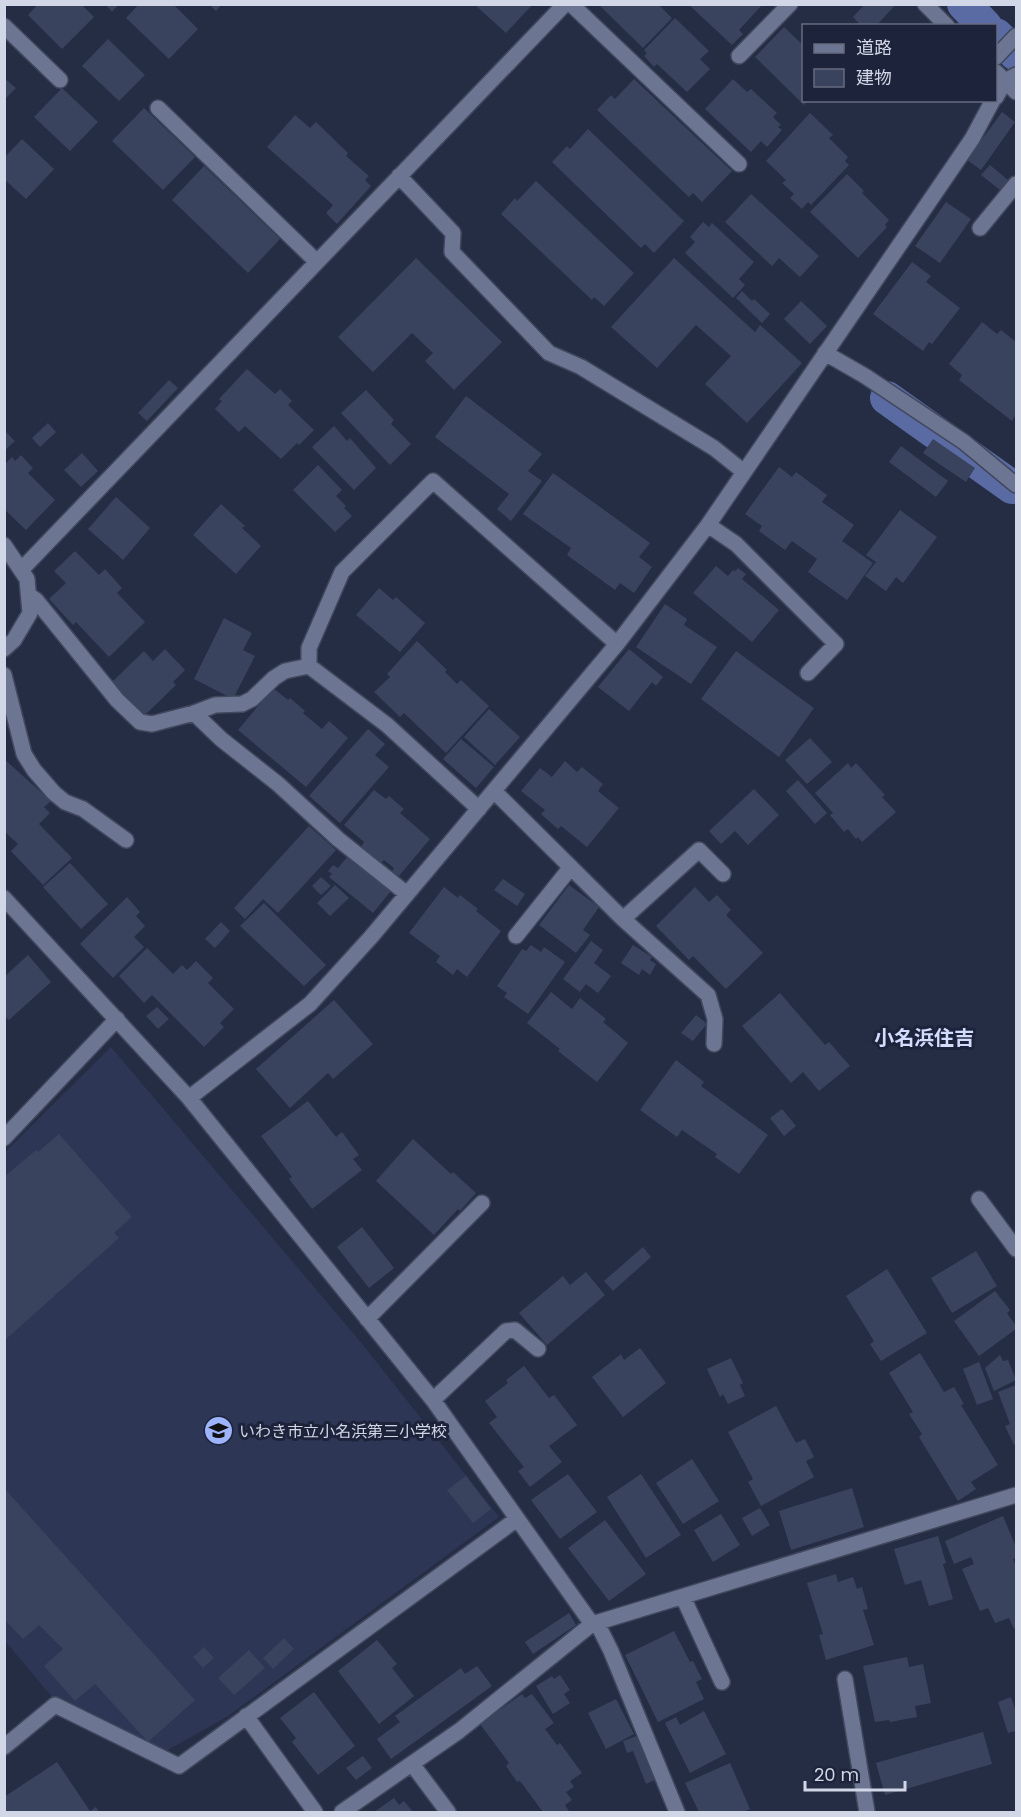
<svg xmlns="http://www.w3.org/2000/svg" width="1021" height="1817" font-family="Poppins,'Noto Sans JP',sans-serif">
<rect width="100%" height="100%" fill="#252d45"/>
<!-- built -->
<path fill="#2d3654" d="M111 1047 363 1345 499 1517 228 1716 168 1750 155 1749 52 1697 5 1641V1152Z"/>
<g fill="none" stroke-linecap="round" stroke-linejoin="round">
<!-- canal -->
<path stroke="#5a6ba3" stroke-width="34" d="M964 4 985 26
M996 35 1016 54
M887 398 1012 487"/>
</g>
<!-- building -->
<path fill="#3a435d" d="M38 4H81L94 17 62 49 28 15Z
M105 4H119L112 12Z
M139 4H173L198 29 169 59 126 18Z
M209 4H222L216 11Z
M474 4H533L506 33Z
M598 4H658L672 18 643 48Z
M688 4H763L739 30 743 34 732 45Z
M865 4H896L876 26H861L853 17Z
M675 18 709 51 700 59 710 69 687 92 657 64 654 67 644 56 647 53 644 50Z
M784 27 804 46V100H808L804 105 755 57Z
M108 39 145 75 119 101 82 66Z
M4 78 16 88 4 100Z
M634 79 732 171 702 202 693 193 689 197 597 110 611 95 615 99Z
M733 79 747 92 751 89 777 113 773 117 781 125 778 127 782 130 767 147 761 141 751 152 705 109Z
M62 88 98 122 70 151 34 117Z
M144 108 195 157 163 190 112 141Z
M1002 112 1015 122 981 170 967 160Z
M810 113 833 135 829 138 848 157 845 161 849 165 811 205 808 202 802 209 790 198 794 194 782 183 786 180 766 161Z
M295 115 310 128 316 122 348 153 346 156 369 176 365 180 371 186 337 224 326 213 333 205 267 147Z
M588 129 684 221 654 253 645 244 641 248 552 162 567 146 570 149Z
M22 139 54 169 26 199 4 179V158Z
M990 165 1008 180 1000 190 981 175Z
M204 166 280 239 248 273 172 200Z
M847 174 864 191 862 193 889 220 885 225 887 227 858 258 810 212Z
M536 181 634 273 604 306 594 297 592 300 501 214 515 198 517 201Z
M751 194 819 256 800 277 779 258 772 266 725 222Z
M946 202 971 219 940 263 915 246Z
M703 222 709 227 712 223 754 262 739 279 745 285 733 298 685 253 695 242 690 237Z
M416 258 502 342 454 390 425 361 433 353 412 333 373 372 338 337Z
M674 258 755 332 760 325 802 363 747 423 705 384 731 356 696 325 657 368 611 327Z
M912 262 931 276 926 282 960 308 932 344 929 342 923 351 873 314Z
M742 291 752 301 754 299 770 314 762 323 736 298Z
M801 301 827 326 810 344 784 319Z
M982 322 997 334 1001 330 1016 342V414L1012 421 959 380 962 375 949 364Z
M247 369 275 394 280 389 292 401 288 405 314 430 299 445 297 443 281 459 245 426 239 432 215 409 222 401 219 399Z
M169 380 178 388 147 421 138 413Z
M366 390 394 420 391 424 411 444 390 465 341 413Z
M466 396 542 454 528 471 542 481 511 521 497 509 509 494 435 437Z
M48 423 56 432 40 447 32 438Z
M334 426 347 441 350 438 376 468 354 490 312 447Z
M4 430 15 441 4 451Z
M933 439 975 468 966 482 923 453Z
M901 446 948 481 936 497 889 462Z
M82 453 98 471 81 487 64 470Z
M21 455 33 468 28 473 55 500 26 530 4 509V465L12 457 15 461Z
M318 465 342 490 336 496 346 506 344 508 352 516 335 532 293 490Z
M779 467 792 477 796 472 827 495 822 502 854 525 842 541 873 563 847 600 808 572 817 559 792 541 785 550 759 531 762 526 745 514Z
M553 473 650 543 639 557 652 567 634 593 620 583 615 590 567 555 571 548 523 514Z
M116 497 150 528 123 560 88 529Z
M221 504 245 526 242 528 261 546 236 574 193 535Z
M900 510 937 537 903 583 896 577 886 591 865 576 876 562 866 555Z
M75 551 99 575 105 569 122 588 117 593 145 622 109 657 76 622 73 625 49 599 66 583 54 571Z
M716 566 728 576 733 570 735 571 738 568 746 574 742 579 779 610 752 642 693 593Z
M379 588 393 600 396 597 425 623 400 652 356 615Z
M665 604 687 619 684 625 717 647 691 684 636 647Z
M224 618 252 633 243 650 255 656 233 699 194 679Z
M417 641 447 670 445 672 457 684 461 680 489 706 446 753 404 713 400 717 374 692 390 677 387 674Z
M165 649 185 670 173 682 176 685 144 716 112 682 144 651 153 661Z
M629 649 663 677 656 686 652 682 629 711 598 687Z
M736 651 814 708 779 757 701 699Z
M273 688 288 700 290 698 305 711 303 713 322 729 329 721 348 738 306 787 238 730Z
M489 709 520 737 495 765 464 737Z
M368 729 385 744 375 755 389 767 340 823 309 796Z
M810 738 832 762 807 784 785 760Z
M461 739 494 767 476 788 443 759Z
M4 759 51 801 44 807 50 813 39 824 72 858 43 885 11 851 18 844 4 831Z
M565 761 577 772 582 767 603 784 598 791 619 808 587 847 561 826 558 829 541 814 545 810 521 791 540 768 552 777Z
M848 763 851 768 856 763 885 795 882 797 896 812 862 842 858 837 856 839 848 829 844 832 830 815 833 813 815 793Z
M798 780 827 813 815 824 786 791Z
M754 789 779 815 748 845 735 831 721 844 709 831Z
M374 790 386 799 389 796 404 809 400 813 430 839 399 876 392 871 394 868 384 860 380 864 361 847 364 842 344 825Z
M309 826 336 850 278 913 263 899 245 919 234 908Z
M348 856 391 891 373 913 329 877 332 874 328 871 333 865 338 868Z
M70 863 108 904 81 929 43 887Z
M321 877 331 886 321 895 312 886Z
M503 879 525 894 517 906 494 890Z
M335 885 349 898 330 916 317 903Z
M569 885 599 907 583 930 590 935 576 953 539 925Z
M444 887 458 898 460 895 478 909 476 911 501 931 467 977 457 969 453 975 436 962 440 956 409 933Z
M695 887 709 902 717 895 731 910 726 915 763 953 726 989 693 956 689 960 656 926Z
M127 897 140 912 136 916 145 926 134 937 144 947 113 978 80 944Z
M264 903 326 965 304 986 240 926Z
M221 922 230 931 215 948 205 939Z
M591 941 603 950 594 963 611 976 598 993 586 984 580 992 563 979Z
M531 945 541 952 544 947 565 962 528 1014 504 997 507 993 497 986 522 949 526 951Z
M633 945 652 957 650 960 656 964 650 975 642 969 639 975 621 963Z
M147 948 173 974 182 965 187 970 196 961 213 978 208 983 234 1009 220 1023 224 1027 204 1047 152 995 144 1003 119 976Z
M28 955 51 982 9 1020 4 1016V977Z
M551 992 572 1009 580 998 606 1019 603 1022 628 1043 597 1082 558 1051 560 1049 527 1023Z
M780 993 825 1045 829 1042 850 1066 819 1091 803 1072 791 1083 742 1026Z
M334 1000 373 1044 333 1079 328 1073 290 1108 256 1069Z
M157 1007 169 1019 158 1029 146 1016Z
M696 1015 705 1022 706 1025 693 1041 681 1033Z
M676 1060 704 1082 701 1086 768 1135 739 1174 715 1157 717 1154 682 1130 677 1137 640 1110Z
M308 1101 336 1137 342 1132 359 1155 353 1159 362 1170 312 1209 289 1179 292 1177 261 1136Z
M782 1109 796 1126 784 1136 770 1118Z
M59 1134 132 1217 114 1233 119 1238 4 1341V1177L36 1150 38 1152Z
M413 1139 451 1174 453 1172 476 1193 460 1211 458 1209 434 1235 376 1181Z
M362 1227 394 1268 369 1288 337 1247Z
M643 1247 651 1257 613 1291 604 1281Z
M976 1251 997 1286 952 1313 931 1278Z
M887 1269 927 1333 881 1361 870 1344 874 1341 846 1296Z
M586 1272 605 1295 547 1345 519 1313 563 1276 570 1285Z
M995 1291 1010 1310 1007 1313 1016 1326V1329L979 1356 954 1321Z
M640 1348 666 1383 623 1417 592 1377 621 1354 624 1360Z
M920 1353 944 1392 954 1387 964 1404 961 1405 998 1465 971 1482 976 1489 958 1501 919 1437 922 1434 909 1414 913 1412 889 1373Z
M1000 1355 1003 1361 1008 1360 1016 1380 994 1391 985 1368Z
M731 1358 743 1383 740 1385 745 1396 728 1404 723 1394 720 1397 707 1369Z
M979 1362 993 1399 977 1405 963 1369Z
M524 1366 549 1398 554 1395 577 1425 549 1446 562 1462 530 1487 518 1471 524 1467 489 1423 497 1417 485 1401 508 1383 506 1380Z
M1016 1385V1443L1014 1445 1005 1426 1010 1424 998 1392Z
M776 1406 796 1443 805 1439 814 1457 806 1461 814 1477 761 1506 748 1482 753 1479 728 1432Z
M692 1459 719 1501 683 1524 656 1483Z
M568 1474 597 1512 560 1539 531 1500Z
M641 1474 681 1535 646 1558 607 1497Z
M466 1476 491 1509 473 1523 447 1490Z
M4 1488 195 1700 148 1742 95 1684 75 1701 44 1666 63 1649 39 1625 23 1639 4 1619Z
M852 1488 864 1527 791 1550 779 1511Z
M760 1508 770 1525 752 1536 742 1518Z
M721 1514 740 1545 713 1562 694 1530Z
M1003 1516 1016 1547V1558L1013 1559 1016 1566V1628L1014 1629 1009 1618 995 1623 988 1608 980 1611 962 1569 974 1564 971 1557 954 1564 945 1541Z
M605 1520 646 1574 609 1601 568 1548Z
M938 1536 946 1563 943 1564 953 1599 929 1606 921 1580 905 1585 894 1549Z
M836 1574 838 1582 853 1577 857 1589 862 1587 868 1609 863 1610 874 1645 826 1660 819 1635 823 1634 807 1583Z
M569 1613 576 1625 533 1654 525 1642Z
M674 1631 690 1662 693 1661 702 1679 696 1682 704 1699 658 1722 625 1655Z
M284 1638 294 1649 273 1669 263 1658Z
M377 1640 397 1664 392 1668 414 1696 379 1724 338 1671Z
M204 1647 214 1658 203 1668 193 1657Z
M249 1650 265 1668 234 1695 218 1678Z
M907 1657 909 1667 923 1664 931 1703 915 1706 917 1717 890 1722 889 1720 875 1722 863 1666Z
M477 1666 492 1686 391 1759 377 1739 400 1722 395 1716 461 1668 465 1674Z
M560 1675 570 1690 564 1694 570 1703 553 1714 536 1686 552 1676 554 1679Z
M314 1692 355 1746 318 1775 292 1742 296 1738 280 1718Z
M522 1694 525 1698 532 1694 554 1723 545 1729 557 1745 560 1743 582 1773 570 1781 574 1787 566 1792 572 1800 565 1805 569 1811 567 1812H543L520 1781 517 1782 506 1766 509 1763 480 1724Z
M1011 1697 1015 1709H1016V1731L1008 1733 998 1702Z
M616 1699 634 1734 606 1749 588 1713Z
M704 1711 726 1754 690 1773 665 1723 676 1717 680 1725Z
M983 1732 992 1764 885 1795 876 1763Z
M639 1735 657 1779 646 1784 633 1751 627 1753 623 1741Z
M363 1756 372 1768 356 1780 346 1768Z
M57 1762 90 1811 96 1807 99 1812H4V1797Z
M730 1763 750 1809 743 1812H699L685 1783Z
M394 1798 399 1805 404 1801 413 1812H374Z"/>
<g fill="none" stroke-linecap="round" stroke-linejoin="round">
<defs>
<path id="street" d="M571 4 739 164
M925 4 947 26
M4 26 60 80
M739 56 790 4
M996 57 1016 36
M996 72 1016 92
M996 97 1005 81 1016 75
M158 108 317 262
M399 176 453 233 452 252 549 353 581 367 714 448 744 472
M980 228 1016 184
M825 353 865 376 964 442 1016 485
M708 525 736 544 836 644 808 673
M4 545 27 579 30 613 14 640 4 649
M22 569 565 4
M29 595 36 600 117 700 140 722 152 724 194 713 215 705 242 704 252 699 274 678 285 671 309 666
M4 675 24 754 34 770 54 793 65 802 83 809 126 840
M194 713 221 739 278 784 338 839 407 894
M494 791 623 919 708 995 715 1019 714 1044
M479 809 387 725 309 666V648L342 572 433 481 617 644
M4 898 189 1098 433 1400 592 1624
M623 919 699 850 723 874
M516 936 571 867
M189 1098 310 1004 371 937 617 644 708 525 972 139 993 100
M4 1138 117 1019
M979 1199 1016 1249
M367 1319 482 1203
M433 1400 506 1331 515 1330 538 1349
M683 1597 722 1682
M597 1623 611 1651 677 1812
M845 1679 867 1812
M246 1716 315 1812
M4 1747 55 1705 179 1766 517 1519
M412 1764 448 1812
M342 1812 459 1731 592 1624 1016 1495"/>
</defs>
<!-- street casing -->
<use href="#street" stroke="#41475c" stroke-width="18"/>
<!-- street -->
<use href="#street" stroke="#6c7693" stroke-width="15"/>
</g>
<!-- icons -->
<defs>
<symbol id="school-disc" viewBox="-11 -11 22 22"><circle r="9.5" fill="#9db4fd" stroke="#1c233a"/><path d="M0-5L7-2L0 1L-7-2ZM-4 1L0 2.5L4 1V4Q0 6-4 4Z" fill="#111"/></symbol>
</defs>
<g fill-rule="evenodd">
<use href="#school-disc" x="202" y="1414" width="33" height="33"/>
</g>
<g text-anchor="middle" stroke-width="6" stroke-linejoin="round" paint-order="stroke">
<!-- poi labels -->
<g font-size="16" fill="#d2d7e7" stroke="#1c233a" text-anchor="start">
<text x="239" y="1437">いわき市立小名浜第三小学校</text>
</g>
<!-- quarter labels -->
<g font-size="20" font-weight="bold" fill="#d2ddfd" stroke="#1c233a">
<text x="924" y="1045">小名浜住吉</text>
</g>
</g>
<!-- border -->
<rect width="1021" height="1817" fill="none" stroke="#d2d7e7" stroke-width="12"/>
<!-- legend -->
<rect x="802" y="24" width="195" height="78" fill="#1c233a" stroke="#656b7f" stroke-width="1.5"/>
<rect x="814" y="44" width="30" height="9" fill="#6c7693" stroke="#656b7f" stroke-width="1.5"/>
<text x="856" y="54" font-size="18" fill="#d2d7e7">道路</text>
<rect x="814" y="69" width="30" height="18" fill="#3a435d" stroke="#656b7f" stroke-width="1.5"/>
<text x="856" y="84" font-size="18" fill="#d2d7e7">建物</text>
<!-- scale -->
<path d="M805 1781v9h100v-9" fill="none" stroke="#d2d7e7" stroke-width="3"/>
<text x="814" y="1781" font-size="18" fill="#d2d7e7" stroke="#1c233a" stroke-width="4.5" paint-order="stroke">20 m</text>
</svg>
